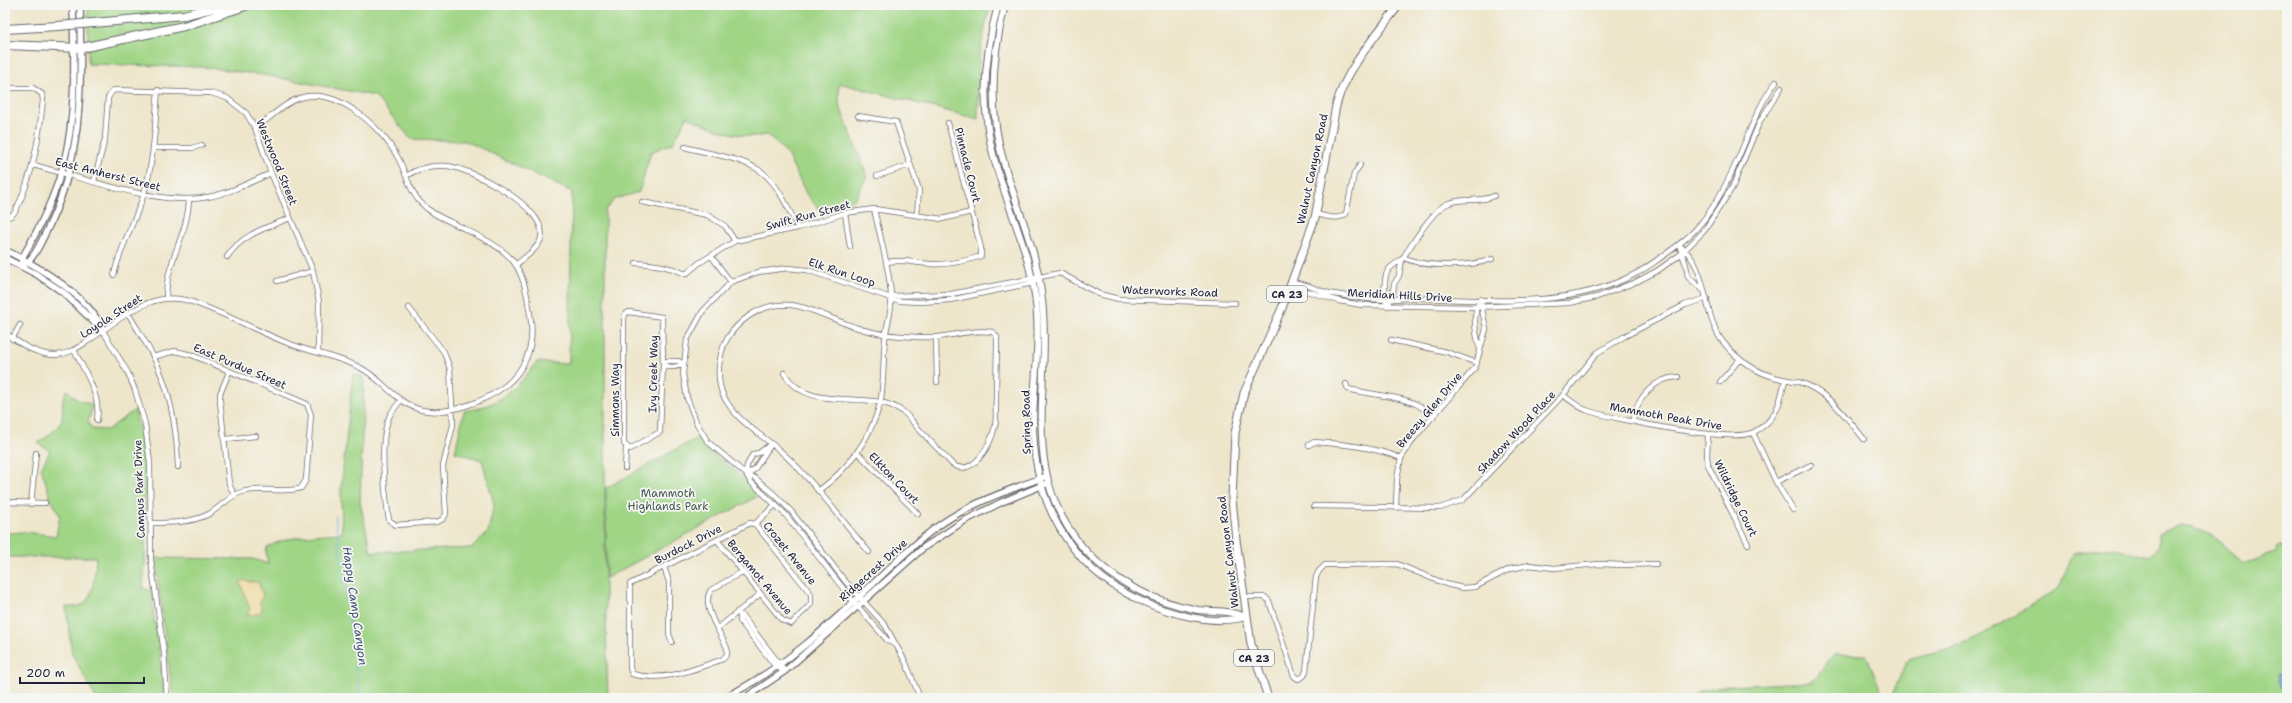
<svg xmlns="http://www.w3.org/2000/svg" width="2292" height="703" font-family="'Shantell Sans',sans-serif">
<rect width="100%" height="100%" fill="#f6f6f2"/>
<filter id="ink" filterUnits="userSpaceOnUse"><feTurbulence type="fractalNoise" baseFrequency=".025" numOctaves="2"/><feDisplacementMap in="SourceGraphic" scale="8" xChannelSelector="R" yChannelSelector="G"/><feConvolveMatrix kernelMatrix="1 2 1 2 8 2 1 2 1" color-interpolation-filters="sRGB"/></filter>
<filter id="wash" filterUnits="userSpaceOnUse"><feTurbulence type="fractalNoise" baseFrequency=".012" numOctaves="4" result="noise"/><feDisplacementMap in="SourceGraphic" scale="16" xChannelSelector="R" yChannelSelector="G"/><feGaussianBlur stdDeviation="0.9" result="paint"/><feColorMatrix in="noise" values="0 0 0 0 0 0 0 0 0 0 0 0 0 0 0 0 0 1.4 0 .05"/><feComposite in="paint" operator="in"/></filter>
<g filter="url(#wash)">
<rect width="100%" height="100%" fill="#eee6cb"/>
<!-- green -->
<path fill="#a0d586" stroke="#617c60" d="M88 5H990L979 57 978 119 839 83V104L867 176 855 199 823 214 807 195 786 152 767 135C738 140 714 128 687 117L673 143 651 152 639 192 615 199 605 210V586L608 698H173L155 558 253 559 268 564 266 552 267 547C291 535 316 535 342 533L341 489 353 374 364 377 360 502 371 552 472 548 488 532 494 504 482 460 455 452 464 411C500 406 515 390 537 362L569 364 572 192 466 141 411 139 375 96 264 75 203 67 88 64Z
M67 390 78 400 93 405 88 422 92 429 107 430 135 410 145 456V564L143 588 152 591C154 599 152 606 153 613 159 642 162 669 164 698H96L72 654 66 607C70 607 76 607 79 606 95 601 95 570 96 557H5V533L25 532 56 536 60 516 51 499 41 468 50 451 38 443C46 437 60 428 62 418 64 406 60 402 67 390Z
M699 437 714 454 762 494 606 578V488Z
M2181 525C2212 531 2222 542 2243 564L2277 552 2276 548 2282 545 2284 550 2287 548V698H1692L1699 691 1729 686 1812 682 1834 654 1866 655 1882 693 1893 694 1907 659 1967 644 2059 588 2073 553 2112 547 2150 557 2158 546V534Z"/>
<!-- sand -->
<path fill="#eeda9e" stroke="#887e6c" d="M244 580 249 582H258L263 595 260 604 262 609 261 613 247 616 250 609 240 583Z"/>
<!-- water -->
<path fill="#79abe5" stroke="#4e6690" d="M2287 673V695C2279 689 2276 683 2278 674Z"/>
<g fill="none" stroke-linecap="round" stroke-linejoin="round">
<!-- stream -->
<path stroke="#79abe5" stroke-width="1" d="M335 516 360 698"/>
</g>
</g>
<g filter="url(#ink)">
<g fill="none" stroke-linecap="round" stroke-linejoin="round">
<defs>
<path id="minor" d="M1776 82C1757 106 1749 135 1736 163 1727 183 1716 205 1701 223 1691 236 1677 246 1663 256 1654 262 1645 269 1635 274 1572 308 1491 301 1421 298 1404 297 1387 301 1370 299 1356 297 1340 296 1325 292 1313 288 1304 283 1291 282L1300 289 1339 301 1362 305 1476 307 1569 303 1597 297 1636 282 1657 271 1681 254 1704 231 1732 188 1760 121 1781 88
M5 88H33L42 94 43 100C39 139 33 176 15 212L11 216 5 217
M858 116 896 122 919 190 917 214
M685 147C709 154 738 157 759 170 778 182 788 209 798 228
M154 148H192L202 145
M33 165C80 177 161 207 208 197 230 193 251 182 271 173
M406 176C418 168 432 165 447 166 470 168 549 208 541 238 539 248 525 257 517 264
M877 176 910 165
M94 181 105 139 108 98 113 90 211 93 227 98 246 113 255 128 271 173 313 271 319 302 318 353
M642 202 707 215 725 226 735 241
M845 213 850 247
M1316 214C1326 216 1337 221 1346 214L1354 174 1360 165
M711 256 731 282
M227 257C242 234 266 228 290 218
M1403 257C1423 268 1471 267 1492 259
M1402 259C1412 245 1433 208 1449 203 1464 197 1480 203 1494 196
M1402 259 1399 276 1394 284 1392 299 1387 306C1384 298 1383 276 1389 269 1393 265 1398 262 1402 259Z
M887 262C903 259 915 263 931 264 947 265 966 261 981 256V248L948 123
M636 263C654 264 669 266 686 274L699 263 735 241 798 228 845 213 874 209 942 219 971 212
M114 275C119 250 135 221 144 194 154 161 155 125 158 90
M277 281 313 271
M1703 290 1688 277 1686 265 1679 245C1710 268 1701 313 1723 342 1737 360 1757 373 1778 378 1787 380 1799 381 1807 385 1832 397 1847 418 1864 439
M892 296 951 294 1060 273 1099 294 1119 299 1235 303
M166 298C166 261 188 235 189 199
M629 312 662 317 663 364 660 432 630 449 624 444V319L625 314Z
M128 313C136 327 145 341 153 356 170 389 177 430 178 467
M103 331 128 373 135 390 145 424 150 463 151 560 164 653 167 698
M5 333C21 344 36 355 56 355 68 354 76 349 85 343 119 321 151 286 195 303 226 314 255 330 285 342 309 352 336 356 359 367 382 378 396 404 422 410 447 416 486 401 505 386 525 370 534 347 531 322 523 256 512 253 455 224 442 218 430 213 420 202 408 189 406 171 397 156 380 126 335 84 297 99 281 105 270 119 255 128
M936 337 937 382
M12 339 20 325
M1391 340 1447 352 1477 363
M74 350C85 372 101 395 97 420
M667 361H678L684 364C677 367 669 369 663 364Z
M229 372 220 394V401L229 484 234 495
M784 373C810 416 868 387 902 411 907 414 912 421 916 426 928 439 940 451 952 464 973 479 991 444 995 426 997 418 995 408 996 399 996 378 997 358 997 337L993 332C975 329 956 335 939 337 927 338 914 337 902 336 887 335 869 332 855 327 818 315 787 290 749 316 739 323 733 329 727 339 718 355 716 379 723 395 737 424 766 436 788 458 818 486 842 521 869 552
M1720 382 1740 359
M1346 384 1348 389C1367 394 1405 397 1418 405 1423 408 1428 413 1433 417
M1563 395C1570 400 1578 407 1586 410 1612 419 1732 444 1754 432 1777 420 1780 403 1785 380
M401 400C397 405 393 410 390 415 378 440 385 494 389 520L396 525 437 522 443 519 446 514 443 466 453 425 450 369 444 352 409 308
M1633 420C1637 398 1654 378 1678 377
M1753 433 1776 482 1793 510
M1708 435 1707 455 1708 465 1748 544
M225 439 256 436
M1309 445 1314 442C1344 444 1373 447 1401 458
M858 453 918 514
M625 468 626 448
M746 474 750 481 785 514 853 601 887 640 894 644
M746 474 747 465 753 454 759 453 771 444
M746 474 754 470 770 446
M1776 482 1811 465
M818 491C848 470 870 439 880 404 884 387 883 358 885 340 886 325 893 310 891 295 889 266 880 237 874 209
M5 502 45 503
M31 504 36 453
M1314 506 1440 508 1463 500 1563 395 1597 353 1625 336 1685 305 1707 298
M1396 508 1397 479 1401 458 1415 437 1475 368 1486 329 1480 299C1472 315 1475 332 1480 349
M151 523C170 523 191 523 209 514 221 507 229 496 242 492 262 486 285 494 301 488L306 480 311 415 307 404 192 355 175 351 153 357
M755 524 776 504
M717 540 782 620 791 624 811 604V594L755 524
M664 567 669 582V634L672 642
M742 572 711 590C700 606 721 633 727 648V654L723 659C695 669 663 683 632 674L630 668V584L750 523 755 524
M1244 597H1265L1269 601 1294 676 1298 679 1304 676 1306 671 1316 577 1319 571 1325 565 1397 564 1446 584 1462 588 1475 587 1510 569 1529 565 1554 568 1599 564 1623 565 1656 564
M737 612 743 617 785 671 776 667 740 621V616
M718 628 760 594
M920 698 906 663 885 625 845 581 791 511 774 494 755 478 746 474 708 442 697 424 687 398 683 374 687 340 703 311 731 282 758 272 788 268 807 270 900 301 920 302 950 300 1033 283 1039 277"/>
<path id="tertiary" d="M5 250C36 265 91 297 103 331
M5 258 36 274 64 293 103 331
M22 266C34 259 40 244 46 232 84 157 81 86 80 5
M22 266V258C39 229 54 199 63 166 77 114 74 59 73 5
M724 698C783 669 831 624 878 579 896 562 914 544 934 529 967 504 1009 490 1047 476
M745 698 785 671 923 548 964 521 1002 502 1048 483"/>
<path id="secondary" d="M998 5C984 56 980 107 994 158 1006 202 1026 244 1034 289 1042 333 1034 378 1033 422 1033 499 1067 566 1139 600 1170 614 1212 626 1246 617
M1005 5C991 59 988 113 1005 167 1017 208 1036 249 1041 292 1054 384 1015 471 1085 550 1115 583 1155 602 1198 610 1215 612 1230 610 1246 617"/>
<path id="primary" d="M1268 698 1251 644 1236 540 1232 499 1235 433 1244 393 1282 308 1315 218 1336 106C1345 70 1377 34 1399 5"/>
<path id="motorway" d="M93 23 184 15 225 5
M5 29 58 26
M5 45 81 48 184 26 248 5"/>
</defs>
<!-- minor casing -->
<use href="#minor" stroke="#69676d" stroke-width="6"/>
<!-- tertiary casing -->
<use href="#tertiary" stroke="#69676d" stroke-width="8"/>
<!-- secondary casing -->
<use href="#secondary" stroke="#69676d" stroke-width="8"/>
<!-- primary casing -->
<use href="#primary" stroke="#69676d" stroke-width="9"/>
<!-- motorway casing -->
<use href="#motorway" stroke="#69676d" stroke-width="10"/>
<!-- minor -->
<use href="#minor" stroke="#fff" stroke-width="4.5"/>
<!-- tertiary -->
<use href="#tertiary" stroke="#fff" stroke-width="5.5"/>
<!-- secondary -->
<use href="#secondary" stroke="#fff" stroke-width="6"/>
<!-- primary -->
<use href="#primary" stroke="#fff" stroke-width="7"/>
<!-- motorway -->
<use href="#motorway" stroke="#fff" stroke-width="8"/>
<defs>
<path id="motorway-bridge" d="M58 26 93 23"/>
</defs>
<!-- motorway-bridge casing -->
<use href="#motorway-bridge" stroke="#69676d" stroke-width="10" stroke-linecap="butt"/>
<!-- motorway-bridge -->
<use href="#motorway-bridge" stroke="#fff" stroke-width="8"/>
</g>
</g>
<g text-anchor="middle" stroke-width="3.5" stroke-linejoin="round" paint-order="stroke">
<!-- shield labels -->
<g fill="#f6f6f2" stroke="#626272" stroke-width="1">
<rect x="1267" y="286" width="40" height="16" rx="3"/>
<rect x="1234" y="650" width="40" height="16" rx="3"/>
</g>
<g font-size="10" font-weight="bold" fill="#22223b">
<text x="1287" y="298">CA 23</text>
<text x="1254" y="662">CA 23</text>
</g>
<!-- street labels -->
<g font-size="11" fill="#22223b" stroke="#f6f6f2">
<text transform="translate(277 162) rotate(68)" y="4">Westwood Street</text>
<text transform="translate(968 165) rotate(76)" y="4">Pinnacle Court</text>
<text transform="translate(1312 169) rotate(-78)" y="4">Walnut Canyon Road</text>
<text transform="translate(108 174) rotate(14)" y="4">East Amherst Street</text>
<text transform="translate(808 215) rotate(-15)" y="4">Swift Run Street</text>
<text transform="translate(842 272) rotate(18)" y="4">Elk Run Loop</text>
<text transform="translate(1170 291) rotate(2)" y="4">Waterworks Road</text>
<text transform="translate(1400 295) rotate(3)" y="4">Meridian Hills Drive</text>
<text transform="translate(111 316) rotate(-33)" y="4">Loyola Street</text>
<text transform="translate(240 366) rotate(23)" y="4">East Purdue Street</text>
<text transform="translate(653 374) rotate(-89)" y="4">Ivy Creek Way</text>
<text transform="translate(615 400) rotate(-90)" y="4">Simmons Way</text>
<text transform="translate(1429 410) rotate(-50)" y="4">Breezy Glen Drive</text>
<text transform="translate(1666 416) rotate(10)" y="4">Mammoth Peak Drive</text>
<text transform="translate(1026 422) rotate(-91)" y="4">Spring Road</text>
<text transform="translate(1516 432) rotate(-47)" y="4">Shadow Wood Place</text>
<text transform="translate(894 478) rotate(46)" y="4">Elkton Court</text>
<text transform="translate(139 489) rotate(-92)" y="4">Campus Park Drive</text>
<text transform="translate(1736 498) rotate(64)" y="4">Wildridge Court</text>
<text transform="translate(688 544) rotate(-27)" y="4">Burdock Drive</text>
<text transform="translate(1228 552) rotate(-97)" y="4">Walnut Canyon Road</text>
<text transform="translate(790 553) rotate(51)" y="4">Crozet Avenue</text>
<text transform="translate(873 570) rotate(-42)" y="4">Ridgecrest Drive</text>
<text transform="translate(760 577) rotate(50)" y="4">Bergamot Avenue</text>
</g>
<!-- park labels -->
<g font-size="11" fill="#485852" stroke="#f6f6f2">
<text x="668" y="497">Mammoth<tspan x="668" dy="13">Highlands Park</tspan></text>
</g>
<!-- water labels -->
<g font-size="12" font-style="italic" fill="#405276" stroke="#f6f6f2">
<text transform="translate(355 606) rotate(82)" y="4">Happy Camp Canyon</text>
</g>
</g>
<!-- margin -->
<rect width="2292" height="703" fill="none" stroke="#f6f6f2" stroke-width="20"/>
<!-- scale -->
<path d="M20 677v6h124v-6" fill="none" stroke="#22223b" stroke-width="2"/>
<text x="26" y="677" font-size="12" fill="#22223b" stroke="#f6f6f2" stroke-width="3" paint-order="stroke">200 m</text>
</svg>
